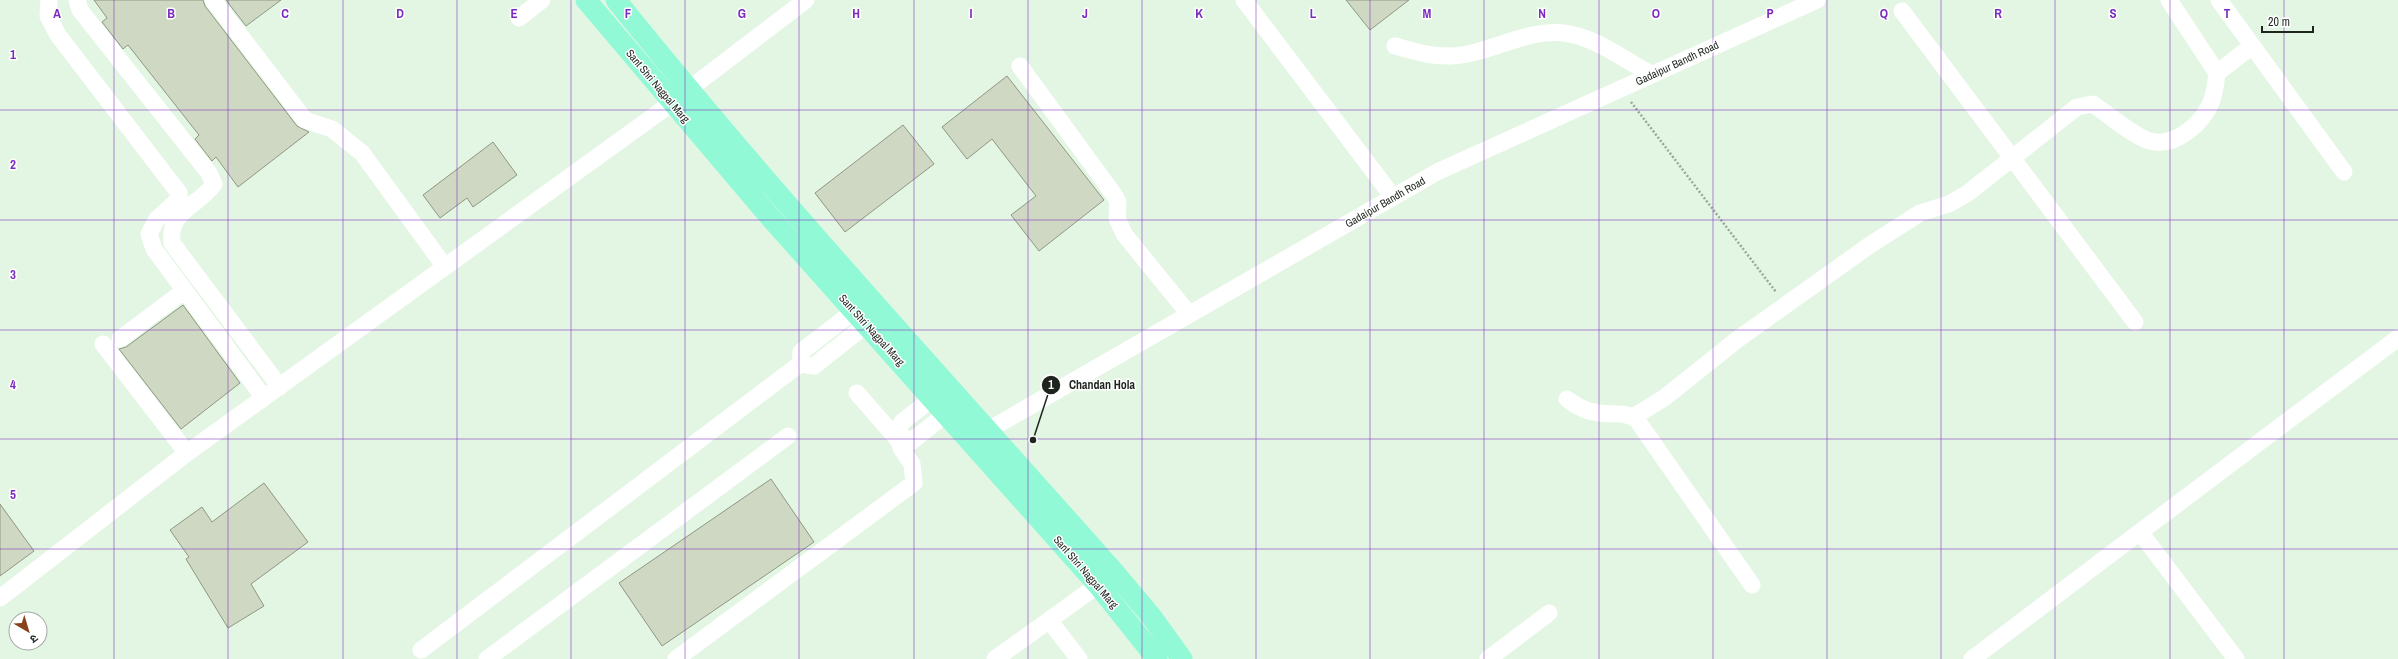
<svg xmlns="http://www.w3.org/2000/svg" width="2398" height="659" font-family="'Archivo Narrow','Noto Sans Devanagari',sans-serif">
<rect width="100%" height="100%" fill="#e3f6e3"/>
<!-- building -->
<path fill="#cfd8c2" stroke="#8e9782" d="M94 0H203L205 6 297 126 309 132 238 187 216 157 212 161 195 139 199 135 128 45 123 49 102 22 107 18Z
M226 0H281L246 26Z
M1346 0H1409L1370 30Z
M1007 76 1104 200 1039 251 1011 215 1036 196 992 139 967 159 942 127Z
M903 125 934 164 845 232 815 193Z
M493 142 517 175 473 207 467 198 440 218 423 195Z
M183 305 240 383 181 429 119 349 126 347Z
M771 479 814 542 662 646 619 583Z
M264 483 308 542 251 584 264 606 228 628 186 559 189 557 170 530 202 507 212 522Z
M0 504 34 551 0 576Z"/>
<g fill="none" stroke-linecap="round" stroke-linejoin="round">
<!-- path -->
<path stroke="#99a899" stroke-width="2.5" stroke-dasharray="2 2" stroke-linecap="butt" d="M1631 102 1776 292"/>
<!-- minor -->
<path stroke="#fff" stroke-width="17" d="M49 0 48 16 58 35 179 193V199L157 219 149 234 154 249 264 398
M77 0 80 10 209 173 214 184C198 207 168 210 172 243L280 387
M213 0 305 120 332 129 362 153 445 267
M1244 0 1393 197
M2219 0 2344 172
M1902 11 2135 322
M519 18 542 0
M1395 46C1413 51 1432 57 1451 56 1487 55 1527 28 1564 33 1595 37 1623 59 1651 74
M1020 66 1115 196 1118 202 1117 218 1124 234 1189 314
M2217 73 2252 46
M688 90 806 0
M854 311 801 352 800 364 814 366 867 324
M120 339 184 291
M103 344 187 453
M857 393 899 441
M933 398 902 422 898 430 904 438 912 441 947 413
M1567 399C1576 406 1587 412 1599 413 1613 415 1626 411 1637 420L1752 585
M1633 417 1664 398 1738 339 1870 245 1920 213 1949 204 1968 193 2077 107 2093 104C2106 113 2136 138 2150 141 2176 148 2204 122 2212 100 2215 92 2216 81 2217 73L2169 0
M978 436 1437 172 1817 0
M2140 532 2398 338
M0 598 187 453 672 103
M1049 620 1079 659
M421 650 800 364
M487 659 788 436
M676 659 914 483 912 464 901 448 899 441 904 438
M995 659 1098 585
M1488 659 1549 613
M1972 659 2140 532 2236 659"/>
<!-- major -->
<path stroke="#92f9d6" stroke-width="21" d="M586 0 769 216 1098 585 1157 659
M616 0C774 197 947 383 1114 572L1151 616 1182 659"/>
</g>
<!-- grid -->
<path fill="none" stroke="#7b2cbf" stroke-width="1" stroke-opacity="0.55" d="M114 0V659M228 0V659M343 0V659M457 0V659M571 0V659M685 0V659M799 0V659M914 0V659M1028 0V659M1142 0V659M1256 0V659M1370 0V659M1484 0V659M1599 0V659M1713 0V659M1827 0V659M1941 0V659M2055 0V659M2170 0V659M2284 0V659M0 110H2398M0 220H2398M0 330H2398M0 439H2398M0 549H2398"/>
<g text-anchor="middle" stroke-width="3" stroke-linejoin="round" paint-order="stroke">
<!-- street labels -->
<g font-size="11" fill="#1e251e" stroke="#fff">
<text transform="translate(1677 63) rotate(-25)" y="4">Gadaipur Bandh Road</text>
<text transform="translate(658 86) rotate(50)" y="4">Sant Shri Nagpal Marg</text>
<text transform="translate(1385 202) rotate(-30)" y="4">Gadaipur Bandh Road</text>
<text transform="translate(872 330) rotate(48)" y="4">Sant Shri Nagpal Marg</text>
<text transform="translate(1086 572) rotate(49)" y="4">Sant Shri Nagpal Marg</text>
</g>
</g>
<g font-size="13" text-anchor="middle" font-weight="bold" fill="#7b2cbf" stroke="#fff" stroke-width="3" stroke-linejoin="round" paint-order="stroke">
<text x="57" y="18">A</text>
<text x="171" y="18">B</text>
<text x="285" y="18">C</text>
<text x="400" y="18">D</text>
<text x="514" y="18">E</text>
<text x="628" y="18">F</text>
<text x="742" y="18">G</text>
<text x="856" y="18">H</text>
<text x="971" y="18">I</text>
<text x="1085" y="18">J</text>
<text x="1199" y="18">K</text>
<text x="1313" y="18">L</text>
<text x="1427" y="18">M</text>
<text x="1542" y="18">N</text>
<text x="1656" y="18">O</text>
<text x="1770" y="18">P</text>
<text x="1884" y="18">Q</text>
<text x="1998" y="18">R</text>
<text x="2113" y="18">S</text>
<text x="2227" y="18">T</text>
<text x="13" y="59">1</text>
<text x="13" y="169">2</text>
<text x="13" y="279">3</text>
<text x="13" y="389">4</text>
<text x="13" y="499">5</text>
</g>
<!-- callouts -->
<path fill="none" stroke="#1e251e" stroke-width="1.5" d="M1033 440L1051 385"/>
<g fill="#1e251e" stroke="#fff" stroke-width="1.5">
<circle cx="1033" cy="440" r="4"/>
<circle cx="1051" cy="385" r="10"/>
</g>
<g font-size="12" text-anchor="middle" font-weight="bold" fill="#fff">
<text x="1051" y="389">1</text>
</g>
<g font-size="12" text-anchor="middle" font-weight="bold" fill="#1e251e" stroke="#fff" stroke-width="3" stroke-linejoin="round" paint-order="stroke">
<text x="1102" y="389">Chandan Hola</text>
</g>
<!-- north arrow -->
<g transform="translate(28 631) rotate(142)"><circle r="19" fill="#ffffff" stroke="#a5a8a5"/>
<path d="M0-3L7 15L0 10L-7 15Z" fill="#88411d"/>
<text y="-6" font-size="11" font-weight="bold" text-anchor="middle" fill="#1e251e">उ</text>
</g>
<!-- scale -->
<path d="M2262 26v6h51v-6" fill="none" stroke="#1e251e" stroke-width="2"/>
<text x="2268" y="26" font-size="12" fill="#1e251e" stroke="#ffffff" stroke-width="3" paint-order="stroke">20 m</text>
</svg>
